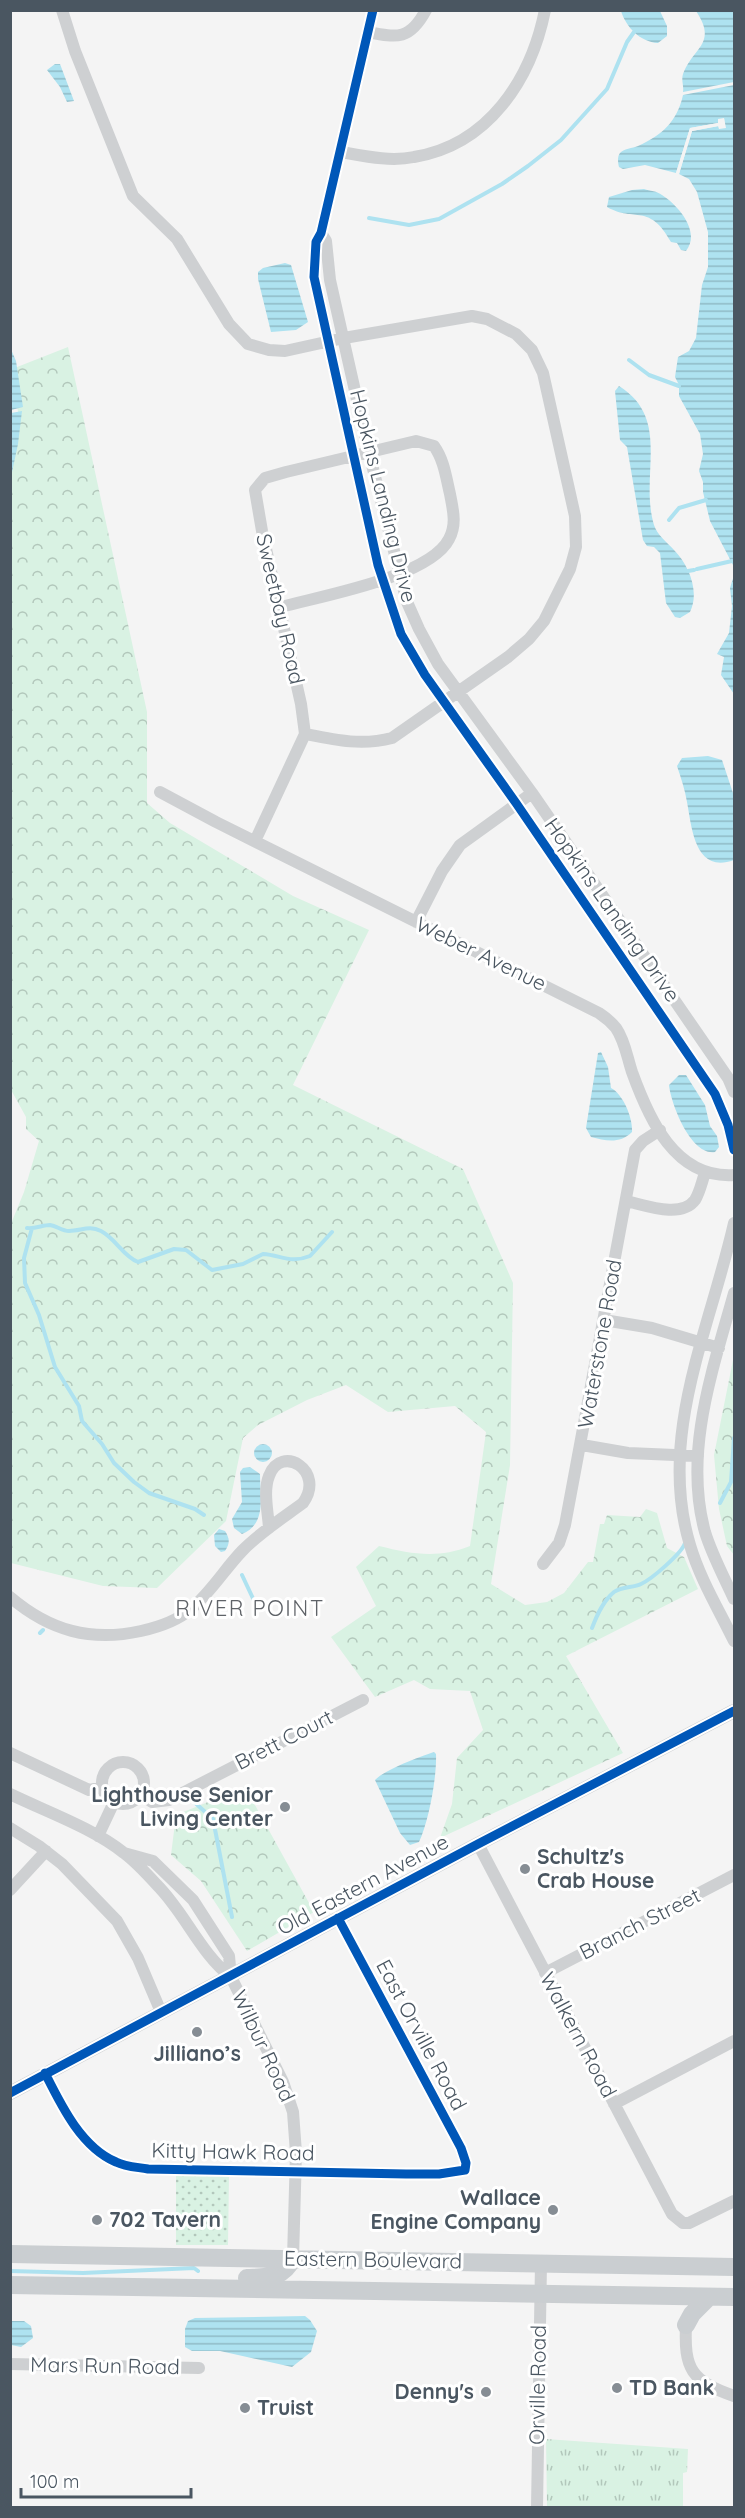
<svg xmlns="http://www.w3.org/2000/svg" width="745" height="2518" font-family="Quicksand,sans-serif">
<defs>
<pattern id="grass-dots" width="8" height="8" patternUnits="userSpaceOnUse" patternTransform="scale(1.5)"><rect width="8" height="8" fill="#d9f2e3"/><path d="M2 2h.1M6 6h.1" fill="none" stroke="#b2c7bb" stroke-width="1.8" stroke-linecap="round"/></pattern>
<pattern id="forest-crowns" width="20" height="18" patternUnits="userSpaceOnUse" patternTransform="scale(1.5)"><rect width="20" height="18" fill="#d9f2e3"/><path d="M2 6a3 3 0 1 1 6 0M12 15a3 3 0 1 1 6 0" fill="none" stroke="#b2c7bb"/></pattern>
<pattern id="park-tufts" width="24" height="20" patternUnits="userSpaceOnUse" patternTransform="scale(1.5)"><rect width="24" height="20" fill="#d9f2e3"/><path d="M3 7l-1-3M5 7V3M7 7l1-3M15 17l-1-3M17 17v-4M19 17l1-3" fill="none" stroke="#b2c7bb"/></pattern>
<pattern id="water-rules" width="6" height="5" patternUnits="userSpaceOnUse" patternTransform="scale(1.5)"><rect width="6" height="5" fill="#aee2f0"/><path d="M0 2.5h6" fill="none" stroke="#90bac6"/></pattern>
</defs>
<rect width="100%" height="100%" fill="#f4f4f4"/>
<!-- grass -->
<path fill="url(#grass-dots)" d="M176 2174 229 2176 228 2245H176Z"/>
<!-- forest -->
<path fill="url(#forest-crowns)" d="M68 347 147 712V803L170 823 293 896 369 930 293 1085 463 1169 513 1283 510 1465 491 1584 525 1605 547 1602 564 1593 588 1562H593L600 1524H604L607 1515 640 1517 646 1509 657 1513 667 1548 684 1557 698 1589 566 1656 623 1753 440 1838 452 1804 457 1758 483 1730 470 1691 430 1689 414 1680 375 1697 331 1637 376 1606 356 1567 379 1546C412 1554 437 1559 470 1546L486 1432 455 1406 388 1412 346 1385 307 1400 258 1425 243 1438 226 1521 157 1588 103 1586 11 1563 10 1226 24 1192 39 1141 26 1129V1117L10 1088V447L19 419 12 369Z
M734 1355V1555L727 1546 719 1509 714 1455Z
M245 1787 314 1912 247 1951 201 1881 171 1855 176 1815Z"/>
<!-- park -->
<path fill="url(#park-tufts)" d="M546 2439 688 2449 687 2472 683 2473V2507H547Z"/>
<!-- water -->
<path fill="url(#water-rules)" d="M621 11H660L667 26V36L658 43C640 42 626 27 621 11Z
M696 11H734V82L683 92C684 85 681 81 683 74 693 47 718 44 696 11Z
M55 64H60L74 101 67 102 60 87 47 70Z
M734 85V567L710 521 703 492V482L699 471 703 454 700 434 679 396V385L675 377 678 357 689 351 696 338 702 285 708 267V232L697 192 689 179 679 174 692 131 719 126 725 128 724 118 718 123 690 128 676 173 645 165 623 169 619 167C618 163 617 157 620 153 623 149 633 148 638 146 662 135 677 122 683 95Z
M644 189C650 191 657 191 662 195 679 206 701 232 686 251L681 250 677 243 671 242C649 202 635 223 607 207L609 197 632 190Z
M285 263 291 265 308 322 296 330 271 332 258 279V272L263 268Z
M10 347 16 361 23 407 11 410Z
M619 386C672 419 639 475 654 525 657 535 667 542 674 550 689 565 700 592 690 612L680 618 675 617 666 603 660 553 654 547 647 546 643 540 627 447 620 440 615 391Z
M22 411 18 444 11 477V413Z
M734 575V694L721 675 724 657 717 654 729 633 732 606 730 588Z
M708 756 722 760 734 796V860C695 874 692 829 687 802 685 790 681 778 677 766L682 758Z
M601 1052 608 1067 611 1088C623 1094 633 1118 632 1132 620 1144 606 1141 591 1137L586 1128 598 1053Z
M679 1075H686L705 1105 710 1126 717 1136 719 1147 715 1152C691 1156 671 1104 669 1085Z
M254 1453a9 9 0 1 1 18 0a9 9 0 1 1-18 0Z
M250 1467 260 1474C260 1496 267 1524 242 1534L234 1528 232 1519 242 1502 240 1472 243 1468Z
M219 1529 225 1531C230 1539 230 1543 225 1551L221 1552 215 1546 214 1535Z
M434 1752 436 1754C437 1776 429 1821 419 1842L410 1845 400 1833 375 1780C386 1769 419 1757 434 1752Z
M305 2316 310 2320 317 2331 311 2352 292 2367 220 2351H192L185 2347V2329L188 2321 195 2318Z
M24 2321 31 2326 33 2338 21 2347 11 2345V2321Z"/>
<!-- pier -->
<path fill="#f4f4f4" d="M724 118 726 128 719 129 718 126 692 131 679 174 676 173 690 128 718 123V119Z"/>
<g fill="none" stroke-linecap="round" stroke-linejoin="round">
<!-- stream -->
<path stroke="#aee2f0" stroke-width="4" d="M369 218 409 225 439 219 502 184 528 166 561 140 607 89 627 42 634 32
M629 360 649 375 679 386
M669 520 679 508 706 500
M697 569 732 561
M688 571 694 570
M27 1228C35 1229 43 1225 50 1225 57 1226 62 1231 69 1231 81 1231 89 1225 101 1231 116 1239 123 1256 138 1262L174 1249 186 1250 212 1270 243 1264 263 1254C281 1255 290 1264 310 1256L332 1232
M32 1228 24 1258 25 1283 39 1315 55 1367 79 1406 82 1421 102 1444 114 1463 134 1482 149 1493 195 1509 204 1515
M720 1503 731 1482 734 1438
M242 1575 257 1607
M592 1628C597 1615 603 1601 614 1592 622 1586 633 1588 641 1584 652 1579 682 1553 685 1543
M40 1633 43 1630
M193 1801 213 1819 232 1917
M10 2271 83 2273 194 2268 198 2271"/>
<!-- minor -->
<path stroke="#ced0d2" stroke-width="12" d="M62 10 75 51 133 196 177 239 229 324 248 344 269 350 285 351 344 338 472 316 487 319 516 334 532 350 543 373 575 516 576 547 570 569 544 621 529 639 508 657 392 738C362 746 335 740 305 734
M373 10 321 233 316 242 314 277 378 565 401 634 425 675 516 803 715 1094 728 1125 734 1150
M368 32C398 38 410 40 426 10
M341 152C364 156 390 162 414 157 488 145 531 80 545 10
M321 233 326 241 330 280 369 453 407 602 419 629 438 664 532 793 695 1030 728 1078 734 1092
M160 792 216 822 599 1013C605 1017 611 1022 616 1028 625 1041 627 1057 632 1072 649 1119 675 1179 734 1175
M255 841 305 734 301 704 262 531 255 490 265 478 286 472 416 441 434 446C444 460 446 477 450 494 453 510 457 524 449 539 430 577 321 596 281 607
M416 922 442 871 460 845 532 793
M626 1201C645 1205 681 1219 695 1200 700 1192 702 1181 705 1173
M734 1223C710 1329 657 1436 690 1545 700 1579 719 1610 734 1641
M734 1293C713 1369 683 1452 705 1532 712 1555 724 1577 734 1599
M604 1320 652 1328 719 1348
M582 1445 628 1453 698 1456
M543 1564 559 1543 565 1525 635 1150 643 1141 660 1130
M10 1597C50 1631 91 1642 141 1631 159 1627 177 1621 191 1609 211 1592 224 1570 242 1551 258 1534 284 1517 303 1503 326 1471 281 1443 269 1476 263 1491 268 1512 269 1528
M10 1753 89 1790 102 1787
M102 1783a21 21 0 1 1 42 0a21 21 0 1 1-42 0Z
M10 1794C47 1812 93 1828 124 1853 136 1862 147 1874 157 1885 185 1913 200 1953 231 1977
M140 1794 152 1802 169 1800 363 1700
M10 1828 39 1846 62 1864 117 1921 138 1958 161 2012
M98 1836 114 1802
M478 1844 672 2214 683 2223H689L734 2201
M124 1853 153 1861 193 1900 229 1956 231 1977 283 2082 293 2112 296 2153 293 2258
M10 1890 46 1851
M545 1973 734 1875
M45 2073C61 2105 81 2147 116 2162 126 2167 137 2167 148 2169L406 2174H439L465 2170 466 2163 461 2148 338 1918
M614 2104 734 2041
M686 2325C684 2369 691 2381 734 2396
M10 2364 199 2368
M537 2508 541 2263"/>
<!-- tertiary -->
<path stroke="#ced0d2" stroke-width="14" d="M10 2093 478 1844 734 1711"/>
<!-- primary -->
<path stroke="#caced1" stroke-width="18" d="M10 2254 734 2267
M247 2278C268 2277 283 2279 293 2258
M10 2285 734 2297
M686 2325 692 2314 709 2297"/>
<defs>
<path id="cycleway" d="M373 10 321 233 316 242 314 277 378 565 401 634 425 675 516 803 715 1094 728 1125 734 1150
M45 2073C61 2105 81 2147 116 2162 126 2167 137 2167 148 2169L406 2174H439L465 2170 466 2163 461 2148 338 1918
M10 2093 478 1844 734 1711"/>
</defs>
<!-- cycleway casing -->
<use href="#cycleway" stroke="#fff" stroke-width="13"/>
<!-- cycleway -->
<use href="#cycleway" stroke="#0057b8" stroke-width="9"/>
</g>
<!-- markers -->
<g fill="#868d94" stroke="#fff" stroke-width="2">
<circle cx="285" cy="1807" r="6"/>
<circle cx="525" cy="1869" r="6"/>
<circle cx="197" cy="2032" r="6"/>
<circle cx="553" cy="2210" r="6"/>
<circle cx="97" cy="2220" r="6"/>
<circle cx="617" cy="2388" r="6"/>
<circle cx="486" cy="2392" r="6"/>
<circle cx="245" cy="2408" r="6"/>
</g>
<g text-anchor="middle" stroke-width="6" stroke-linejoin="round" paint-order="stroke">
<!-- street labels -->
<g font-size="21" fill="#4a5661" stroke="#fff">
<text transform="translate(383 496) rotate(76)" y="7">Hopkins Landing Drive</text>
<text transform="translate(280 609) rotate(77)" y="7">Sweetbay Road</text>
<text transform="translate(612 910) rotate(55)" y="7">Hopkins Landing Drive</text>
<text transform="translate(481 954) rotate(26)" y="7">Weber Avenue</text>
<text transform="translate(600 1344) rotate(-80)" y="7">Waterstone Road</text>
<text transform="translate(284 1740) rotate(-27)" y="7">Brett Court</text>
<text transform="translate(363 1885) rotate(-28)" y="7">Old Eastern Avenue</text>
<text transform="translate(640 1924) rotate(-27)" y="7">Branch Street</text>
<text transform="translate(421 2035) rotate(62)" y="7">East Orville Road</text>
<text transform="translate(578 2035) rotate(62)" y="7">Walkern Road</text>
<text transform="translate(263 2046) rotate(65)" y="7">Wilbur Road</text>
<text transform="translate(233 2152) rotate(1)" y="7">Kitty Hawk Road</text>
<text transform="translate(373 2260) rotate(1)" y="7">Eastern Boulevard</text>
<text transform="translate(105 2366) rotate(1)" y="7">Mars Run Road</text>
<text transform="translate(538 2385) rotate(-89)" y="7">Orville Road</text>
</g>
<!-- poi labels -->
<g font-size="21" font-weight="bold" fill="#4a5661" stroke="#fff" text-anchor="start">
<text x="273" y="1802" text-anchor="end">Lighthouse Senior<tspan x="273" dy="24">Living Center</tspan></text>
<text x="537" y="1864">Schultz's<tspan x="537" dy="24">Crab House</tspan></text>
<text x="197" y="2061" text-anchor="middle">Jilliano’s</text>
<text x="541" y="2205" text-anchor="end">Wallace<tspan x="541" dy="24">Engine Company</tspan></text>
<text x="109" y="2227">702 Tavern</text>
<text x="629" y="2395">TD Bank</text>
<text x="474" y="2399" text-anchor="end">Denny's</text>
<text x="257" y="2415">Truist</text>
</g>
<!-- neighbourhood labels -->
<g font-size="22" letter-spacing="1.5" fill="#5f6368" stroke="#fff">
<text x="250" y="1616">RIVER POINT</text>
</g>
</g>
<!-- border -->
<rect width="745" height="2518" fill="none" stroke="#4a5661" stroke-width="24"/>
<!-- scale -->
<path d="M21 2488v9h170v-9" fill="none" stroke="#4a5661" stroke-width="3"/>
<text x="30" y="2488" font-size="18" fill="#4a5661" stroke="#ffffff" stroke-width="4.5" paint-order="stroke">100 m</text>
</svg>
